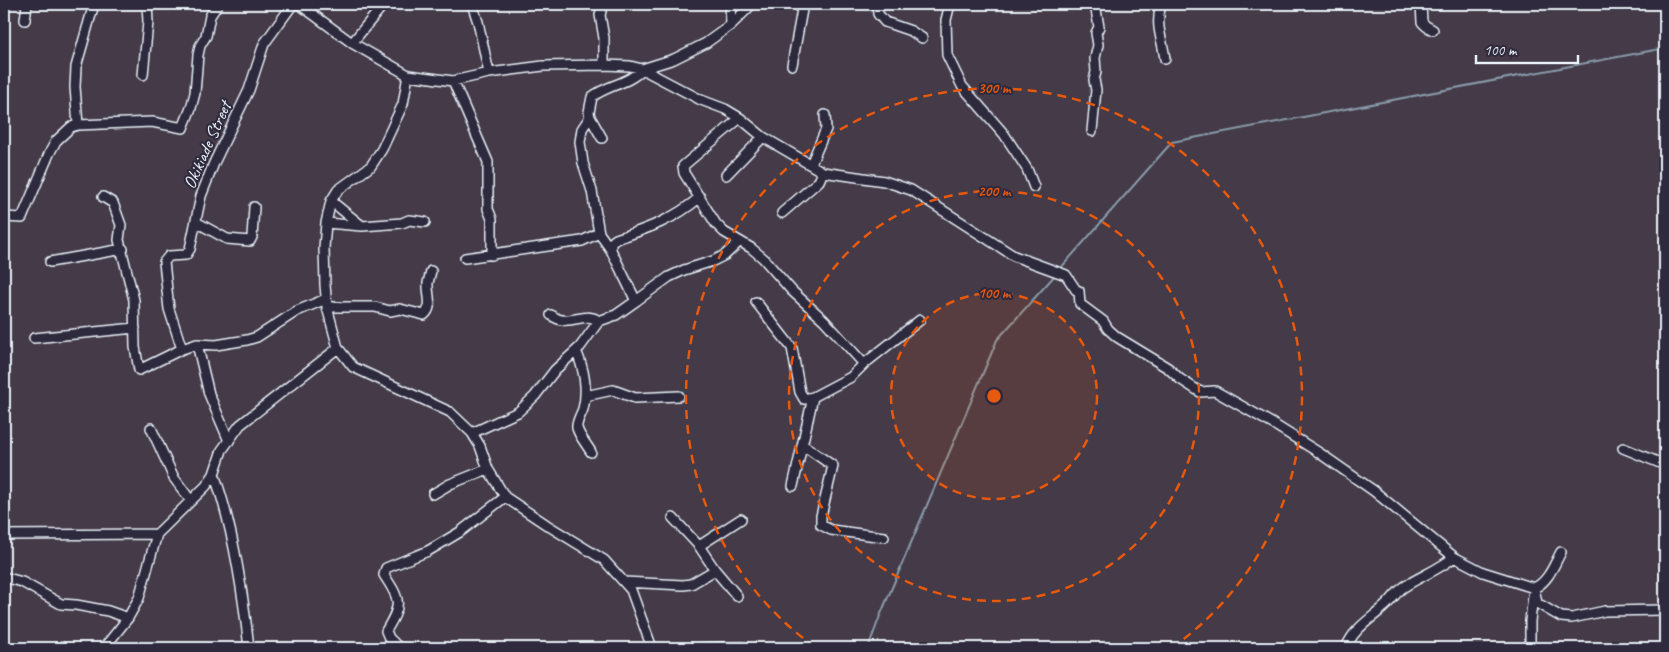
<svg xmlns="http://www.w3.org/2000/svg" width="1669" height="652" font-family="Caveat,sans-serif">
<rect width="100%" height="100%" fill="#443a48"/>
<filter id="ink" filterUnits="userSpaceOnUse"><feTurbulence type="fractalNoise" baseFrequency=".02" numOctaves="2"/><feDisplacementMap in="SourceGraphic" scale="10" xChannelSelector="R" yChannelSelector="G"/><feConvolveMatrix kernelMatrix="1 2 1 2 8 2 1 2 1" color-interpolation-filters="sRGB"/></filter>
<g filter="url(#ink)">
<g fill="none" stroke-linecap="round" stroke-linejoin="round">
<!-- stream -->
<path stroke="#8a9cab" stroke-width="2" d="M1059 270 1172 142 1665 48
M868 648 880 616 997 340 1056 274"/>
<defs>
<path id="street" d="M299 4 352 43 408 75 453 81 489 73 543 66 604 65 630 66 642 69 674 59 706 43 731 25 752 4
M472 4 478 22 489 73
M603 4 600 15 604 38V65
M730 4 731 25
M877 4 878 14 885 22 911 31 922 38
M950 4 946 20 947 55 962 86 1004 134 1027 169 1034 187
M1161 4C1155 28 1162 36 1165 59
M1421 4 1422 22 1426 26 1433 30
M25 20 27 4
M352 43 384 4
M792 65 803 4
M143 75 148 22 147 4
M408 75 403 104 382 149 371 166 338 190 331 201 326 223 324 248 325 285 327 307 338 348 353 367 450 412 472 433 480 446 488 469 505 497 547 525 604 560 631 590 652 648
M453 81 488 162V209L492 219V255
M590 117 602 138
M740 118 683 166 684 173 716 224 724 232 751 248 763 258 792 291 824 320 864 364
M78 125 152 122 183 128 191 108 195 93 198 55 200 46 206 36 210 16 218 4
M1092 131 1096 90 1094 80 1096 72 1095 58 1098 45 1096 33 1099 27 1095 4
M811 164 826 129 825 115
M726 175 763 137
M103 197 113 203 121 225 119 240 134 300 135 347 139 370 182 349 197 344 216 345 247 340 257 337 297 311 326 299
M331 201 362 226
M782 213 819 181 823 172
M4 217 22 218 49 154 56 141 71 127 78 125 75 87 76 67 94 4
M196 222 227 239 250 241 252 237 254 207
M326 223 362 226 402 223 409 220 425 222
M611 250V243L616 239C647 229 675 219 700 197
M465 258 582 241 599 233
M50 262 123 249
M636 301 669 277 684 270 713 261 725 255 739 242
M756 302 792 348 800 392 804 399 813 397
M327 307H375L390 311 400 309 424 315C434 307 427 294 428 283 429 279 430 275 431 271
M551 315C554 317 559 320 562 320 576 322 587 312 599 321
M34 338 135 328
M197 344 209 394 229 441
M182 349 169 309 164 262 169 256 186 255 190 249 201 196 214 163 249 90 264 44 293 4
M576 351C584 368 588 390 583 409 581 415 576 422 577 428 579 436 587 445 591 452
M585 396 613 390 635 398 679 396
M151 428 174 478 191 501
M472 433 518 412 535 396 555 370 580 347 599 321 616 315 636 301 611 250 599 233 592 191 583 163 580 142 582 129 590 117 589 112 592 97C607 85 629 84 642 69L701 100 725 109 740 118 763 137 823 172 884 181 911 190 1014 256 1066 275 1076 290 1079 291 1080 304 1103 321 1108 329 1117 337 1168 368 1180 379 1200 392 1215 391 1273 424 1318 452 1374 491 1454 557 1483 572 1534 588 1537 603 1561 617 1572 618 1605 611 1665 610
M803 445 833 466 821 516V525L831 530 884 537
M1623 448 1665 465
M214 474C233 526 243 593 249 648
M793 486 813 397 851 377 864 364 920 320
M433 494 450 484 488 469
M673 518 699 546 715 570 737 596
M4 535 157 534
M699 546 741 519
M4 577 22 582 61 604 76 605 108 611 128 618
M624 582 683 585 691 584 715 570
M104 648 128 618 139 598 157 534 206 486 214 474 222 450 240 425 338 348
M399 648 389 638 386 631C402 604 401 601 384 575L386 568 428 551 460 532 505 497
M701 648 742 647 746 648
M1346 648C1354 628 1370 620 1385 606 1392 600 1396 592 1404 587 1420 576 1439 570 1454 557
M1530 648V621L1534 588C1548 582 1554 565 1561 552"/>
</defs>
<!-- street casing -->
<use href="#street" stroke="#e8f1f8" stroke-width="12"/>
<!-- street -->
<use href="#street" stroke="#2f2a3d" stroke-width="9"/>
</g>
</g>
<!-- distance rings -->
<circle cx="994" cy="396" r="103" fill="#e8590c" fill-opacity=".12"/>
<g fill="none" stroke="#e8590c" stroke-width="2.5" stroke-dasharray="9 6">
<circle cx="994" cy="396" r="103"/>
<circle cx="994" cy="396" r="205"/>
<path d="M815 647A308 308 0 1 1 1173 647"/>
</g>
<g text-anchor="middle" stroke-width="4" stroke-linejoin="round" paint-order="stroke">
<!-- street labels -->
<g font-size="18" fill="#e8f1f8" stroke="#2f2a3d">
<text transform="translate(207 145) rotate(-66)" y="6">Okikiade Street</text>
</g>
</g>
<circle cx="994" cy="396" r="8" fill="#e8590c" stroke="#2f2a3d" stroke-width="2.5"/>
<g font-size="15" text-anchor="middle" font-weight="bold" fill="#e8590c" stroke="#2f2a3d" stroke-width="4" stroke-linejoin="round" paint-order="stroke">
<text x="994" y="93">300 m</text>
<text x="994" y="196">200 m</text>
<text x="994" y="298">100 m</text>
</g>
<!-- margin -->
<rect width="1669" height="652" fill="none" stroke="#2f2a3d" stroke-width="20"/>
<rect x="10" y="10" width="1649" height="632" fill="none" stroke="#e8f1f8" stroke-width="2" filter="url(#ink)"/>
<!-- scale -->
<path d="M1476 55v8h102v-8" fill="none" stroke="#e8f1f8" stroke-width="2.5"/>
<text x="1484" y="55" font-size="15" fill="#e8f1f8" stroke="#2f2a3d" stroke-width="4" paint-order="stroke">100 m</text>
</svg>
